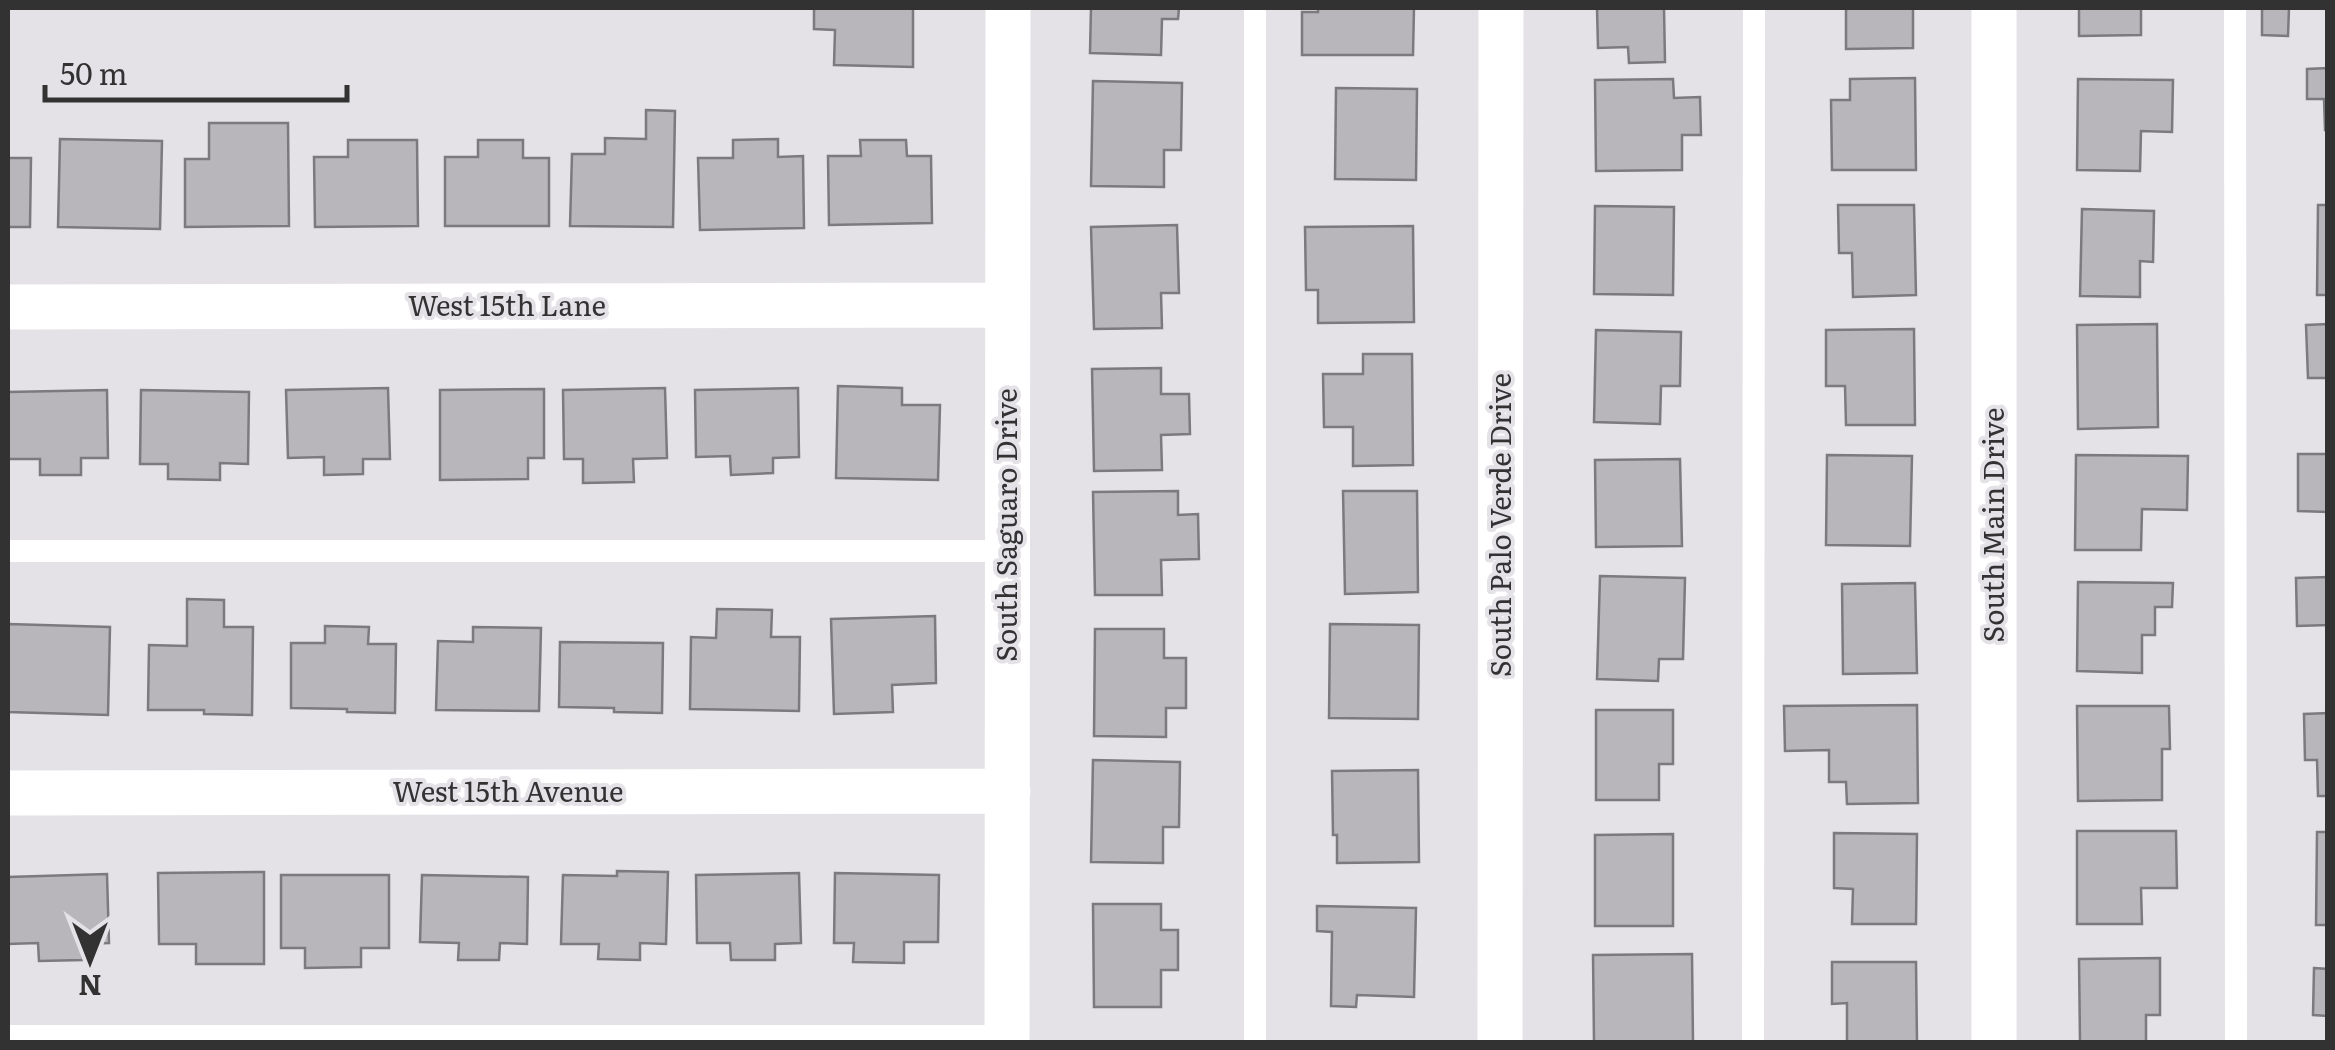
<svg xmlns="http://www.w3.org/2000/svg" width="2335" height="1050" font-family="Literata,serif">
<rect width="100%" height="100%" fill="#e4e2e7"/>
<!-- building -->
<path fill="#b8b6ba" stroke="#7b7a7e" stroke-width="2.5" d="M814 8H913V67L834 65 835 30 814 29Z
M1091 8H1179L1178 19H1162L1161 55 1090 53Z
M1318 8H1414L1413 55H1302V12H1318Z
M1597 8H1664L1665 62 1629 63 1628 47 1598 48Z
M1846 8H1913V48L1846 49Z
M2079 8H2141V35L2079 36Z
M2262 8H2289L2288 36 2262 35Z
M2328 68V130H2325L2324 99H2307V69Z
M1915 78 1916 170H1832L1831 100H1850V79Z
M1673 79 1674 98 1700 97 1701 135H1682V170L1596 171 1595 80Z
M2078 79 2173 80 2172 132 2141 131 2140 171 2077 170Z
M1093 81 1182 83 1181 150H1164V187L1091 186Z
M1336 88 1417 89 1416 180 1335 179Z
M646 110 675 111 673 227 570 226 572 154H605V138L646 139Z
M209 123H288L289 226 185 227V159H209Z
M60 139 162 141 160 229 58 227Z
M778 139V157L803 156 804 228 700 230 698 158H733V140Z
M348 140H417L418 226 315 227 314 157H348Z
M478 140H523V158H549V226H445V157H478Z
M860 140H906L907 156H931L932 223 829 225 828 156H861Z
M8 158H31L30 227H8Z
M1838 205H1914L1916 295 1853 297 1852 253H1839Z
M2318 205H2328V295H2317Z
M1595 206 1674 207 1673 295 1594 294Z
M2082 209 2154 211 2153 262 2140 261V297L2080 296Z
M1177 225 1179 293H1161L1162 328 1094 329 1091 227Z
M1413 226 1414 322 1318 323V290H1306L1305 227Z
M2157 324 2158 427 2078 429 2077 325Z
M2328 324V378H2308L2306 325Z
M1914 329 1915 425H1846L1845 386H1826V330Z
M1596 330 1681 332 1680 386H1661L1660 424 1594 422Z
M1363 354H1412L1413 465 1353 466V427H1324L1323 374H1363Z
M1161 368V394H1189L1190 434 1161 435 1162 470 1094 471 1092 369Z
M838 386 902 388V405H940L938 480 836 478Z
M388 388 390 459H363V474L324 475V457L288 458 286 390Z
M665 388 667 458 633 459 634 482 583 483V459H564L563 390Z
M798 388 799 457 773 458V473L731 475 730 456 696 457 695 390Z
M544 389V458H528V479L440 480V390Z
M107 390 108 458H81V475H40V459H8V392Z
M141 390 249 392 248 464 220 463V480L168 479V464H140Z
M2298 454H2328V512L2298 511Z
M1827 455 1912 456 1910 546 1826 545Z
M2076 455 2188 456 2187 510 2142 509 2141 550H2075Z
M1680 459 1682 546 1596 547 1595 460Z
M1178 491V515L1198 514 1199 559 1161 560 1162 595H1095L1093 492Z
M1343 491H1417L1418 592 1345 594Z
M1600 576 1685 578 1683 659H1659L1658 681 1597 679Z
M2328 577V625L2297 626 2296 578Z
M2078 582 2173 583 2172 607H2155V635H2142V673L2077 671Z
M1915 583 1917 673 1843 674 1842 584Z
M187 599 224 600V627H253L252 715 204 714V710H148L149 645 187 646Z
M717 609 772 610 771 637H800L799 711 690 709 691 637 716 638Z
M935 616 936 683 892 685 893 712 834 714 831 619Z
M8 624 110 627 108 715 8 712Z
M1330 624 1419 625 1418 719 1329 718Z
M325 626 369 627 368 644H396L395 713 347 712V709L291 708V643H325Z
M473 627 541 628 539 711 436 710 438 641 473 642Z
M1095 629H1164V658H1186V708H1166V737L1094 736Z
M560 642 663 643 662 713 614 712V708L559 707Z
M1917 705 1918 803 1847 804 1846 782H1829V750L1785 751 1784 706Z
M2077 706H2169L2170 749H2162V800L2078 801Z
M1596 710H1673V764H1659V800H1596Z
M2328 713V796H2318L2317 760H2305L2304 714Z
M1093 760 1180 762 1179 827H1163V863L1091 862Z
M1418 770 1419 862 1337 863V835H1333L1332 771Z
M2077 831H2176L2177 888H2141L2142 924H2077Z
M2317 832H2328V925H2316Z
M1834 833 1917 834 1916 924H1852L1853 889 1834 888Z
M1673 834V926H1595V835Z
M617 871 668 872 666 944 640 943V960L598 959 599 944H561L563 875 617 876Z
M264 872V964H196V944H159L158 873Z
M799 873 801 943 775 944V960H731L730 943H697L696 875Z
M835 873 939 875 938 942H904V963L853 962 854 943H834Z
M107 874 109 943 82 944 83 960 39 961 38 943 8 944V877Z
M281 875H389V948H361V967L305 968V948H281Z
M422 875 528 877 527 944 500 943 499 960H458L459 943 420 942Z
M1093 904H1161V930H1178V970H1161V1007H1094Z
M1317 906 1416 908 1414 997 1357 995 1356 1007 1331 1006 1332 932 1317 931Z
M1692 954 1693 1042H1594L1593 955Z
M2160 958V1015H2146V1042H2080L2079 959Z
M1832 962H1916L1917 1042H1847V1003L1832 1004Z
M2314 968 2328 969V1016L2313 1015Z"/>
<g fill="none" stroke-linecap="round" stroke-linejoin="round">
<!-- service -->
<path stroke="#fff" stroke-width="22" d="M1255 8V1042
M2235 8 2236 1042
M8 551H1007
M8 1036H1007
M1753 1042 1754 8"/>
<!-- minor -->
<path stroke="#fff" stroke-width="45" d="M1994 8V1042
M8 307 1007 305
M8 793 1008 791
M1007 1042 1008 8
M1500 1042 1501 8"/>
</g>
<g text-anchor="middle" stroke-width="8" stroke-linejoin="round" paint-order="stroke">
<!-- street labels -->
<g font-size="28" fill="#323233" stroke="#e4e2e7">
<text x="507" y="316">West 15th Lane</text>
<text transform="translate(1007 525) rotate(-90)" y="10">South Saguaro Drive</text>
<text transform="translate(1501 525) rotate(-90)" y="10">South Palo Verde Drive</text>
<text transform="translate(1994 525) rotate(-90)" y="10">South Main Drive</text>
<text x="508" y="802">West 15th Avenue</text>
</g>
</g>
<!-- border -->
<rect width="2335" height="1050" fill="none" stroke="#323233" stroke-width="20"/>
<!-- north arrow -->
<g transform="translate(90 960) rotate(180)" stroke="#e4e2e7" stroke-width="8" paint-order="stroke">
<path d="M0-8L18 38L0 25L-18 38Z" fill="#323233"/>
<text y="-15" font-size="28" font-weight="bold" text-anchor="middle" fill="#323233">N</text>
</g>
<!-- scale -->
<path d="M45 85v15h302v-15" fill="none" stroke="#323233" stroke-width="5"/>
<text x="60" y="85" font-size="30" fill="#323233" stroke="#e4e2e7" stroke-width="8" paint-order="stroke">50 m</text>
</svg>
